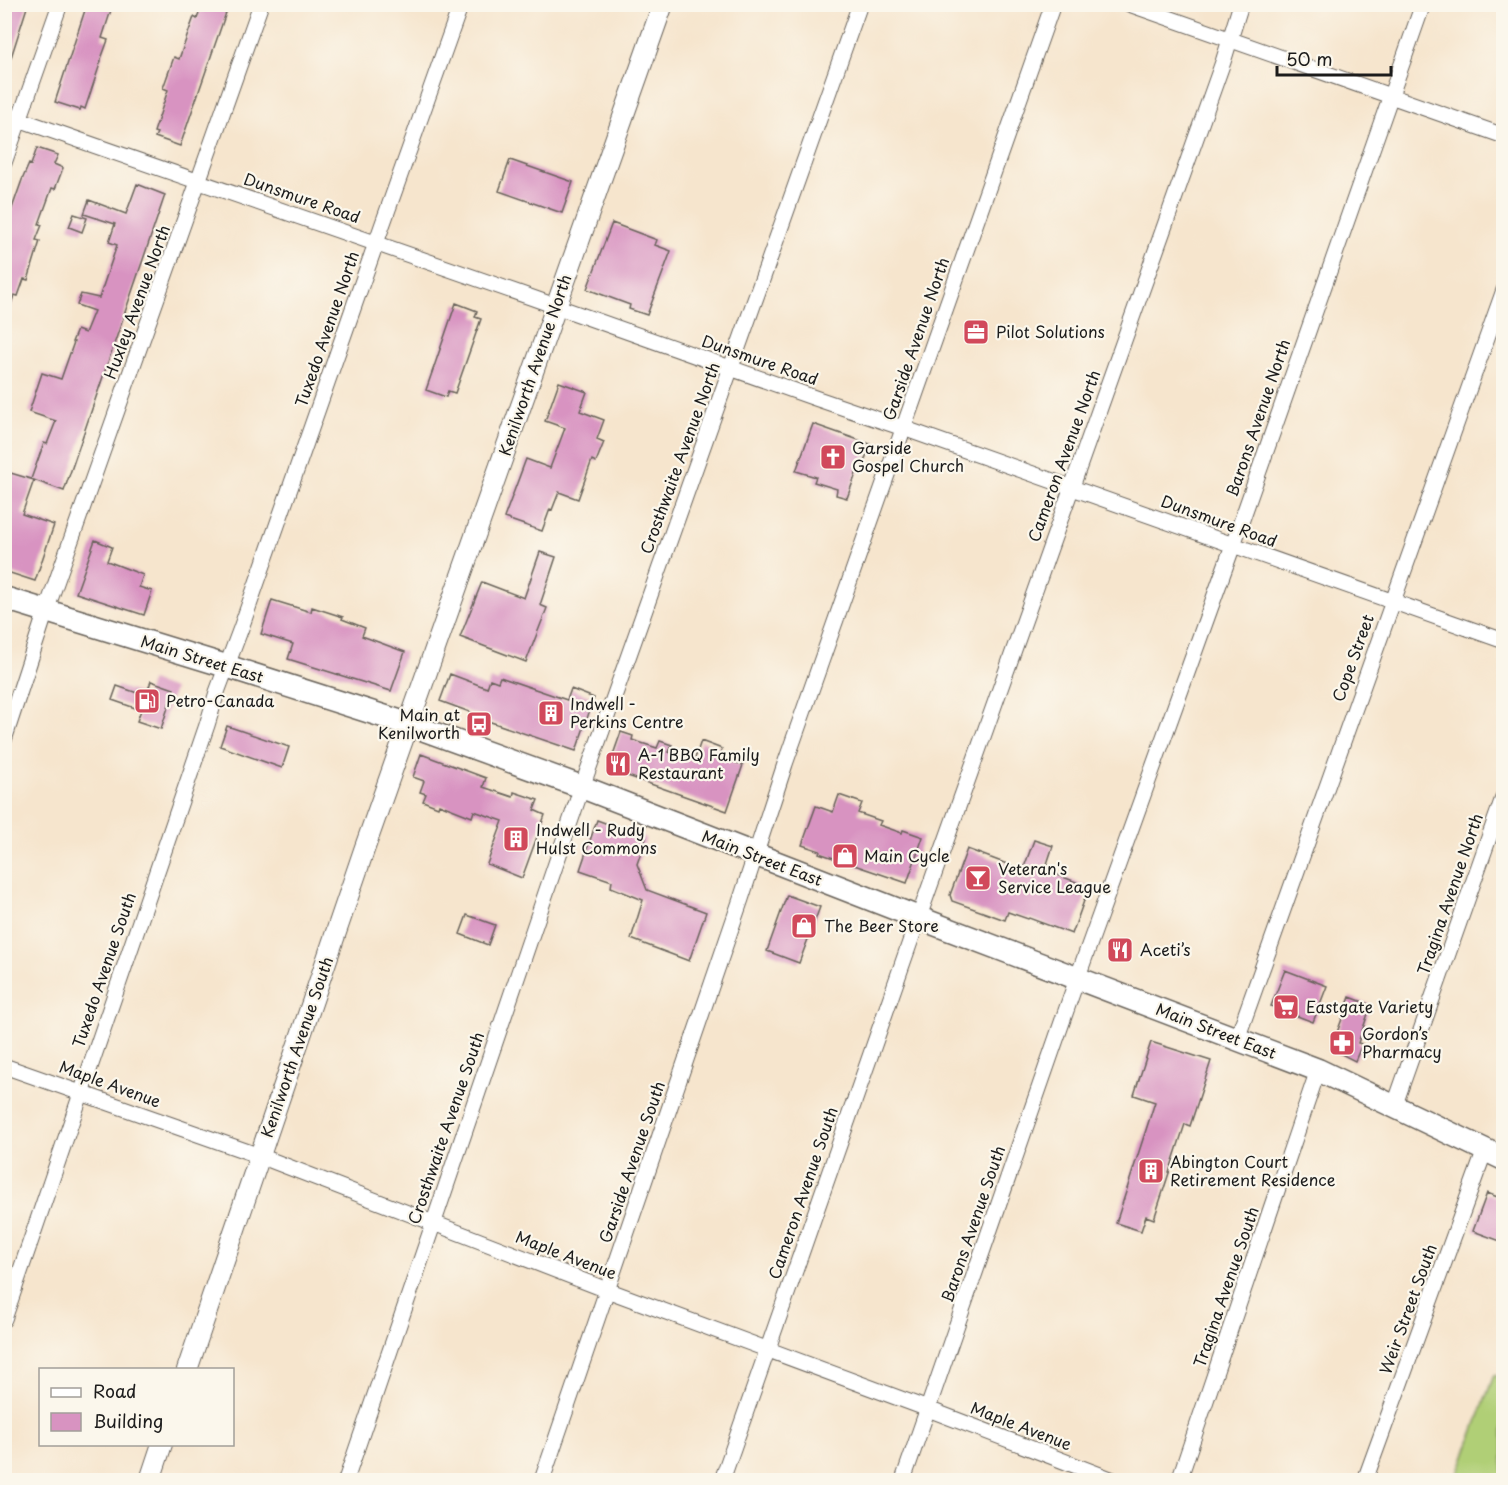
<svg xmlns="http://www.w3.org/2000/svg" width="1508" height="1485" font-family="'Playpen Sans',sans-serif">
<rect width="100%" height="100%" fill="#fbf7ec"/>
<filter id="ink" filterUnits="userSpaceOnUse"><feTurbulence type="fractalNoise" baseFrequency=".0167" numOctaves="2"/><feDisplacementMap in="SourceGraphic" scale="12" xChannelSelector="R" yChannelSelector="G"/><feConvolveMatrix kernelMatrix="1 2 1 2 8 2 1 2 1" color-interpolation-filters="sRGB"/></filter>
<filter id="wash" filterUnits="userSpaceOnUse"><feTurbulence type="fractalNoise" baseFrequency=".008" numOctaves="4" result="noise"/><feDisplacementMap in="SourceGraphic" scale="24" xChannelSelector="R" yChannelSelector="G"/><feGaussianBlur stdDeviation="1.35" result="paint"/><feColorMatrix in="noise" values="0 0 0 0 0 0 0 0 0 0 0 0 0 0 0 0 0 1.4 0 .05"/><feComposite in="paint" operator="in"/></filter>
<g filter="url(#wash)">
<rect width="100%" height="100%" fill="#f6e5cd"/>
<!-- green -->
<path fill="#b0cf76" stroke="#667649" stroke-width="1.5" d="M1494 1375 1503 1378V1480H1456Z"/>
<g id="blocks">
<!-- building -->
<path fill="#d893c1" d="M4 4H28L7 70H4Z
M87 4H113L102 38 108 40 101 59V61L85 109 81 107 80 110 55 102Z
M202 4H229L180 146 155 137 157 133 154 132 168 90 163 88 174 57 179 59 194 17 197 19Z
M37 148 58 155 54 164 63 168 55 189 52 188 39 224 42 225 36 240 40 241 28 280 24 279 18 296 14 295 7 317 4 316V231L22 180 29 164 31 165Z
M510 160 573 182 562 213 499 191Z
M137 184 165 195 64 491 31 479 44 443 47 444 56 421 29 412 42 373 61 379 74 342H72L77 330 85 333 94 311 77 305 81 294 99 298 117 245 109 242 115 224 84 214 89 200 126 214Z
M74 214 87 218 82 232 69 227Z
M612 223 657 240 655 245 671 251 647 315 629 309 630 305 587 289Z
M456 303 477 311 475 317 481 319 455 393 448 391 446 397 426 390Z
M559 382 587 392 580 411 604 420 597 439 604 442 596 462 592 460 578 499 559 492 552 510 550 509 542 531 504 518 526 459 550 468 565 428 545 421Z
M813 424 870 444 861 472 857 471 847 498 836 495 837 489 814 482 816 477 796 471Z
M4 471 34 480 22 514 54 525 35 581 4 571Z
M95 540 112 547 107 561 143 575 139 587 152 591 144 615 76 593Z
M540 552 556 557 540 605 547 608 526 662 460 637 482 582 524 598Z
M272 600 311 612 312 607 343 617 342 619 365 628 362 636 405 652 391 691 288 659 293 644 261 634Z
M450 674 487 688 490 679 498 682 500 677 567 700 571 689 594 698 576 751 485 720 486 718 440 701Z
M151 681 174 689 161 729 137 721 141 710 112 700 117 686 146 696Z
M227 726 289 747 282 768 220 746Z
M621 732 633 736 632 740 657 748 660 741 672 745 669 752 694 761 701 741 722 749 719 757 743 765 727 811 608 769Z
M421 754 486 778 483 787 513 797 514 792 538 800 534 810 545 815 522 878 487 864 503 821 474 811 472 817 439 804 438 807 423 801 426 794 420 792 424 781 413 777Z
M839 795 862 803 858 813 881 821 879 825 902 833 903 830 923 837 907 883 819 853 820 851 802 845 816 806 833 812Z
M597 820 646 838 637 864 647 890 706 912 689 961 631 939 643 900 611 887 612 881 580 870Z
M1034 840 1053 846 1045 870 1089 887 1072 934 1029 918 1028 919 1008 912 1005 920 952 901 950 895 967 849 1023 870Z
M787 895 820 907 799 963 767 951Z
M467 915 495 925 488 945 460 934Z
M1285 970 1327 986 1313 1022 1271 1006Z
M1350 997 1371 1005 1358 1043 1362 1044 1355 1061 1331 1049Z
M1151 1042 1211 1061 1190 1126 1185 1124 1154 1219 1146 1216 1141 1231 1116 1223 1155 1102 1134 1095Z
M1487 1193 1503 1199 1500 1207 1503 1208V1242L1473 1231Z"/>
</g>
</g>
<g filter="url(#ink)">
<use href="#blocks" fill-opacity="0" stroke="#68625a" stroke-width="1.5"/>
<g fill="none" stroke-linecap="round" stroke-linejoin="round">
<defs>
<path id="street" d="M1129 4 1504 136
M4 114 530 297 815 398 903 428 1504 641
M4 163 60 4
M4 740 46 611 261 4
M1237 1039 1504 290
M4 1066 260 1156 607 1290 928 1409 1113 1480
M1394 1107 1504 795
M4 1319 207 725 217 692 241 628 382 226 461 4
M346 1480 582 787 860 4
M542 1480 741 899 785 764 1053 4
M722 1480 910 942 1223 62 1241 4
M903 1480 1077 979 1233 545 1423 4
M1179 1480 1318 1070
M1365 1480 1485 1150"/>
<path id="secondary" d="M187 1370 364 850 663 4
M150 1480 162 1444"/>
<path id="primary" d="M4 598 226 666 408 724 582 787 919 918 1318 1070 1504 1159"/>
</defs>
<!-- street casing -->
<use href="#street" stroke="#68625a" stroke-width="17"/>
<!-- secondary casing -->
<use href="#secondary" stroke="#68625a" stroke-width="22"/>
<!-- primary casing -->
<use href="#primary" stroke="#68625a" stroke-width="25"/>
<!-- street -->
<use href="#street" stroke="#fff" stroke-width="15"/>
<!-- secondary -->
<use href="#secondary" stroke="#fff" stroke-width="20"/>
<!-- primary -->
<use href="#primary" stroke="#fff" stroke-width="22"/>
</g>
</g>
<!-- icons -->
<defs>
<symbol id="office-square" viewBox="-11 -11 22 22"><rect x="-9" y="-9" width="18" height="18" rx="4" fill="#d1495b" stroke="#fbf7ec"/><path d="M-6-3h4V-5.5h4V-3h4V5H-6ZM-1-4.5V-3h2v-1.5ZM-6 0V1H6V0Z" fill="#fff"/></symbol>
<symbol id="church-square" viewBox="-11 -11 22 22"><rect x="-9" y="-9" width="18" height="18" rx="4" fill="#d1495b" stroke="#fbf7ec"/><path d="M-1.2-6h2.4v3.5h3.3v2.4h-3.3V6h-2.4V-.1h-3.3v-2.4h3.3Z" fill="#fff"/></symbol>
<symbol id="fuel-square" viewBox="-11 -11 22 22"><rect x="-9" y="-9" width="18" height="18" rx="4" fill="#d1495b" stroke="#fbf7ec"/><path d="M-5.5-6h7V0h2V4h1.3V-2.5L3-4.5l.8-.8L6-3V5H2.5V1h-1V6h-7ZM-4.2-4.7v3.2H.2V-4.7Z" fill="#fff"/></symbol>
<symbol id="building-square" viewBox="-11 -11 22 22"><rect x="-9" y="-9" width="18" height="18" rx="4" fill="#d1495b" stroke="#fbf7ec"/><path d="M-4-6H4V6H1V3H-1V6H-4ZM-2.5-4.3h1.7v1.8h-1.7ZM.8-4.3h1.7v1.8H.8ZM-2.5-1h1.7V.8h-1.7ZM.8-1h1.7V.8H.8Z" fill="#fff"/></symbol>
<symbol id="bus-square" viewBox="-11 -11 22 22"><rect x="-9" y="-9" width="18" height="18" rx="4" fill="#d1495b" stroke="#fbf7ec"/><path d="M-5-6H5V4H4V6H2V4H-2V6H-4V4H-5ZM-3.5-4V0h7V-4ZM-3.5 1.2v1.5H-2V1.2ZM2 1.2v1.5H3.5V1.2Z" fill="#fff"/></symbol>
<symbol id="restaurant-square" viewBox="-11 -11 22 22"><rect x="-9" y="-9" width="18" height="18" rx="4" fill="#d1495b" stroke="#fbf7ec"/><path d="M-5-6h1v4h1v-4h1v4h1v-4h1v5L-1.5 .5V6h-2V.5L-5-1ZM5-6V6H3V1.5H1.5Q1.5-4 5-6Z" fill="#fff"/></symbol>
<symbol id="shop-square" viewBox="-11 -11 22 22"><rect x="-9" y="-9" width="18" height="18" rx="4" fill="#d1495b" stroke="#fbf7ec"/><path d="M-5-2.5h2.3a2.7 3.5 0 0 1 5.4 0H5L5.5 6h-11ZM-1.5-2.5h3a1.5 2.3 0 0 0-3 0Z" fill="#fff"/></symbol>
<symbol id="bar-square" viewBox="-11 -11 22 22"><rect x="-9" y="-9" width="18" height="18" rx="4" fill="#d1495b" stroke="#fbf7ec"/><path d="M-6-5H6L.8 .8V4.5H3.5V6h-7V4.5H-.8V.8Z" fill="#fff"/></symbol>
<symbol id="supermarket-square" viewBox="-11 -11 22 22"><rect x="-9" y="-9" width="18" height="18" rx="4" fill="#d1495b" stroke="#fbf7ec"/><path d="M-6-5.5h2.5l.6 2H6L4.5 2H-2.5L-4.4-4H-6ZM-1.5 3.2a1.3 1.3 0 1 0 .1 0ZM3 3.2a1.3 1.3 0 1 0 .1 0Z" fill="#fff"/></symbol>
<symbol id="pharmacy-square" viewBox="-11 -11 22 22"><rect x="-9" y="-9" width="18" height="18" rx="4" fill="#d1495b" stroke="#fbf7ec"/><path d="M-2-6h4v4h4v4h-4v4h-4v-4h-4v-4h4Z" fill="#fff"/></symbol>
</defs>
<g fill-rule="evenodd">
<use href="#office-square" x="961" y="317" width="30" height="30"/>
<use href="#church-square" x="818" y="442" width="30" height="30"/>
<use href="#fuel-square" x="132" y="686" width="30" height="30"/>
<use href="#building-square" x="536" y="698" width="30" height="30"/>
<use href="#bus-square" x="464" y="709" width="30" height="30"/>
<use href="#restaurant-square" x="603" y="749" width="30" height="30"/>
<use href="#building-square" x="501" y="824" width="30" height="30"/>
<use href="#shop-square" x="830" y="841" width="30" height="30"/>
<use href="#bar-square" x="963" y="863" width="30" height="30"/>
<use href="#shop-square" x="789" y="911" width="30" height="30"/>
<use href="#restaurant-square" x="1105" y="935" width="30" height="30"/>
<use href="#supermarket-square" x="1271" y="992" width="30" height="30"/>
<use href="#pharmacy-square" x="1327" y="1028" width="30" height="30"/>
<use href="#building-square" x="1136" y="1156" width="30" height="30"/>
</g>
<g text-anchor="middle" stroke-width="4.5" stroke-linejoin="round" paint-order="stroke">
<!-- street labels -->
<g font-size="16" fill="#1c1c1c" stroke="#fbf7ec">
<text transform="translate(302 198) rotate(19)" y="6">Dunsmure Road</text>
<text transform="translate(137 302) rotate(-70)" y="6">Huxley Avenue North</text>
<text transform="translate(327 329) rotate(-71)" y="6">Tuxedo Avenue North</text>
<text transform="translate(916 339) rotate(-71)" y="6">Garside Avenue North</text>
<text transform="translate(760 360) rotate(19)" y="6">Dunsmure Road</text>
<text transform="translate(535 365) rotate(-71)" y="6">Kenilworth Avenue North</text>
<text transform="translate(1258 418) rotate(-71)" y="6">Barons Avenue North</text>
<text transform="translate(1064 456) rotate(-70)" y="6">Cameron Avenue North</text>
<text transform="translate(680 458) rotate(-70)" y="6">Crosthwaite Avenue North</text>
<text transform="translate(1219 521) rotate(20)" y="6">Dunsmure Road</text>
<text transform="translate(1353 658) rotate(-70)" y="6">Cope Street</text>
<text transform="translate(202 659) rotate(17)" y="6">Main Street East</text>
<text transform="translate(762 858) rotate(21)" y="6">Main Street East</text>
<text transform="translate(1450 894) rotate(-71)" y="6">Tragina Avenue North</text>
<text transform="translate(104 970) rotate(-71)" y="6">Tuxedo Avenue South</text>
<text transform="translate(1216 1031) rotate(21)" y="6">Main Street East</text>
<text transform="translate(297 1047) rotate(-71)" y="6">Kenilworth Avenue South</text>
<text transform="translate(110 1084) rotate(20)" y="6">Maple Avenue</text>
<text transform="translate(446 1128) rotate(-71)" y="6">Crosthwaite Avenue South</text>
<text transform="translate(632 1162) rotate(-71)" y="6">Garside Avenue South</text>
<text transform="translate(803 1193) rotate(-71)" y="6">Cameron Avenue South</text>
<text transform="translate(973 1224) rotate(-71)" y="6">Barons Avenue South</text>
<text transform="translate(566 1255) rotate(21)" y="6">Maple Avenue</text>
<text transform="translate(1226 1287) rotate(-71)" y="6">Tragina Avenue South</text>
<text transform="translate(1408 1309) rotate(-70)" y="6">Weir Street South</text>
<text transform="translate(1021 1426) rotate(21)" y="6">Maple Avenue</text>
</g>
<!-- poi labels -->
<g font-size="16" fill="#1c1c1c" stroke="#fbf7ec" text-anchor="start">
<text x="996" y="338">Pilot Solutions</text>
<text x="852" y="454">Garside<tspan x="852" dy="18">Gospel Church</tspan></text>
<text x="166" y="707">Petro-Canada</text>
<text x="570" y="710">Indwell -<tspan x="570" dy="18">Perkins Centre</tspan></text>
<text x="460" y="721" text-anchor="end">Main at<tspan x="460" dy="18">Kenilworth</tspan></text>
<text x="638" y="761">A-1 BBQ Family<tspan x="638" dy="18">Restaurant</tspan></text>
<text x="536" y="836">Indwell - Rudy<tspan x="536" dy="18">Hulst Commons</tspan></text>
<text x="864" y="862">Main Cycle</text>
<text x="998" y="875">Veteran's<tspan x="998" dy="18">Service League</tspan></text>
<text x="824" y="932">The Beer Store</text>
<text x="1140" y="956">Aceti’s</text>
<text x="1306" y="1013">Eastgate Variety</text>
<text x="1362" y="1040">Gordon’s<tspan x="1362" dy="18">Pharmacy</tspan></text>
<text x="1170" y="1168">Abington Court<tspan x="1170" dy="18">Retirement Residence</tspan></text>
</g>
</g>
<!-- margin -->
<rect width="1508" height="1485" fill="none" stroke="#fbf7ec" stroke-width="24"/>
<!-- legend -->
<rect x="39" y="1368" width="195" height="78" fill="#fbf7ec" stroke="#a29f99" stroke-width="1.5"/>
<rect x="51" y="1388" width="30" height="9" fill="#ffffff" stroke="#a29f99" stroke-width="1.5"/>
<text x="93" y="1398" font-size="18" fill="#1c1c1c">Road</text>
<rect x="51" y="1413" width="30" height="18" fill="#d893c1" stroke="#a29f99" stroke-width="1.5"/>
<text x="93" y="1428" font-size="18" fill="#1c1c1c">Building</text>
<!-- scale -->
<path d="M1277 66v9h114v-9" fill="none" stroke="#1c1c1c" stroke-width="3"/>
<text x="1286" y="66" font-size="18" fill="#1c1c1c" stroke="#fbf7ec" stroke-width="4.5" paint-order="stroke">50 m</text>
</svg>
